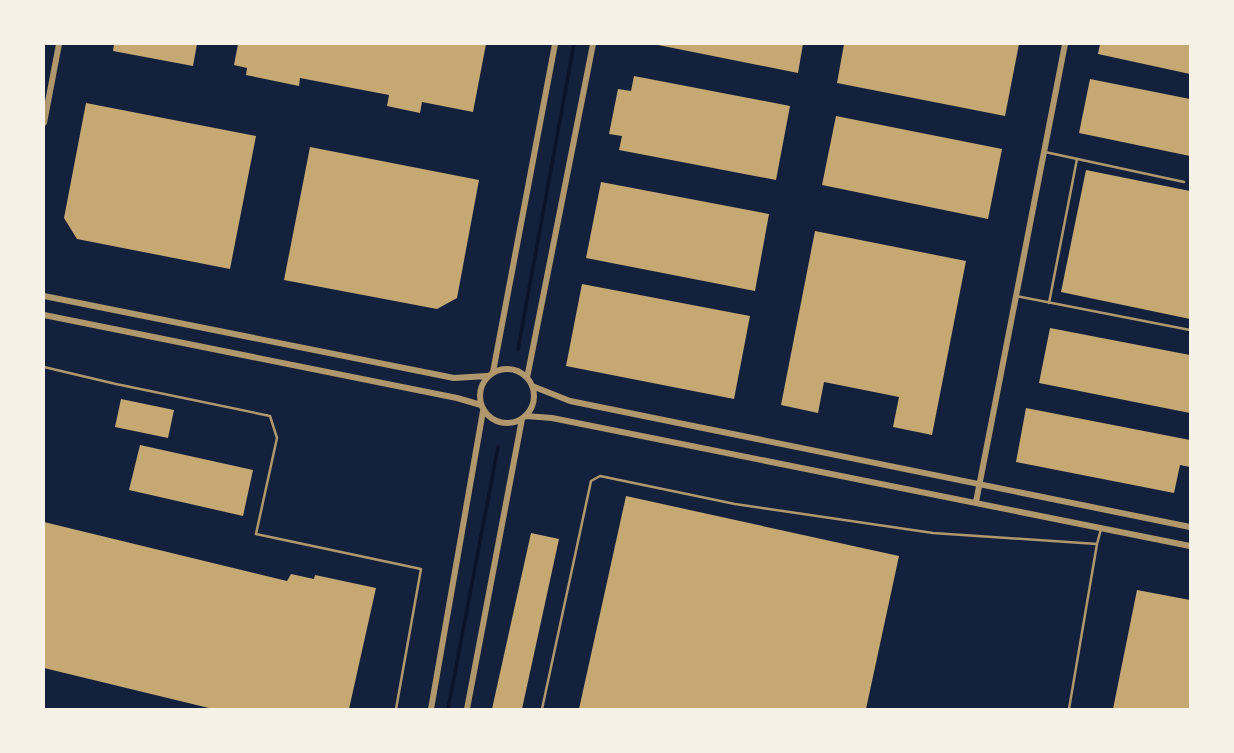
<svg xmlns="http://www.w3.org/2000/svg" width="1234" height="753" font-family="'Exo 2',sans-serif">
<rect width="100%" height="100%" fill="#14213d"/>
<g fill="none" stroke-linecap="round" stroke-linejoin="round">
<!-- stream -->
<path stroke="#0b132b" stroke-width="3.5" d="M518 349 574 44
M448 709 498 447"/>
</g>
<!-- building -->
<path fill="#c6a872" d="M114 44H197L193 66 113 51Z
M238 44H486L473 112 422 102 420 113 387 106 389 95 300 78 299 86 246 75 247 68 234 65Z
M653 44H803L798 73Z
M844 44H1019L1005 116 837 83Z
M1100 44H1190V74L1098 54Z
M634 76 790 106 776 180 619 150 622 136 609 134 618 89 631 91Z
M1090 79 1190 99V156L1079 133Z
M86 103 256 136 230 269 77 239 64 218Z
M836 116 1002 149 988 219 822 185Z
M310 147 479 180 457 298 437 309 284 280Z
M1086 170 1190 191V319L1061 292Z
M601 182 769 214 755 291 586 258Z
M815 231 966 261 932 435 893 427 899 397 824 382 818 413 781 405Z
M582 284 750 316 734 399 566 366Z
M1050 328 1190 355V413L1039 383Z
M121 399 174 410 168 438 115 427Z
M1026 408 1190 440V467L1180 465 1174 493 1016 462Z
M140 445 253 470 243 516 129 490Z
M626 496 899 556 866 709H579Z
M44 522 287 581 291 574 314 579 315 575 376 588 349 709H213L44 668Z
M531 533 559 539 522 709H492Z
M1137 590 1190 600V709H1113Z"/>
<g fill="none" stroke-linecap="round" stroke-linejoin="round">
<!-- service -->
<path stroke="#b1986c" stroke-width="2.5" d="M1045 152 1184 182
M1016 296 1190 330
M1049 303 1077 159
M44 367 116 384 270 416 277 438 256 534 421 569 396 709
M1097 544 1101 529
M542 709 591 481 600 476 735 504 933 533 1097 544 1069 709"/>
<!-- tertiary -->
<path stroke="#b1986c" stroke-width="6" d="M44 123 59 44
M44 296 454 378 487 376
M44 315 457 398 481 405
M480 396a27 27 0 1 1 54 0a27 27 0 1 1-54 0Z
M493 372 555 44
M527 378 593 44
M532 386 570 401 1190 527
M526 416 552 418 1190 546
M976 502 1065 44
M431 709 483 411
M467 709 522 419"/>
</g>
<!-- border -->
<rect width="1234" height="753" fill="none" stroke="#f6f1e7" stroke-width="90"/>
</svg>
